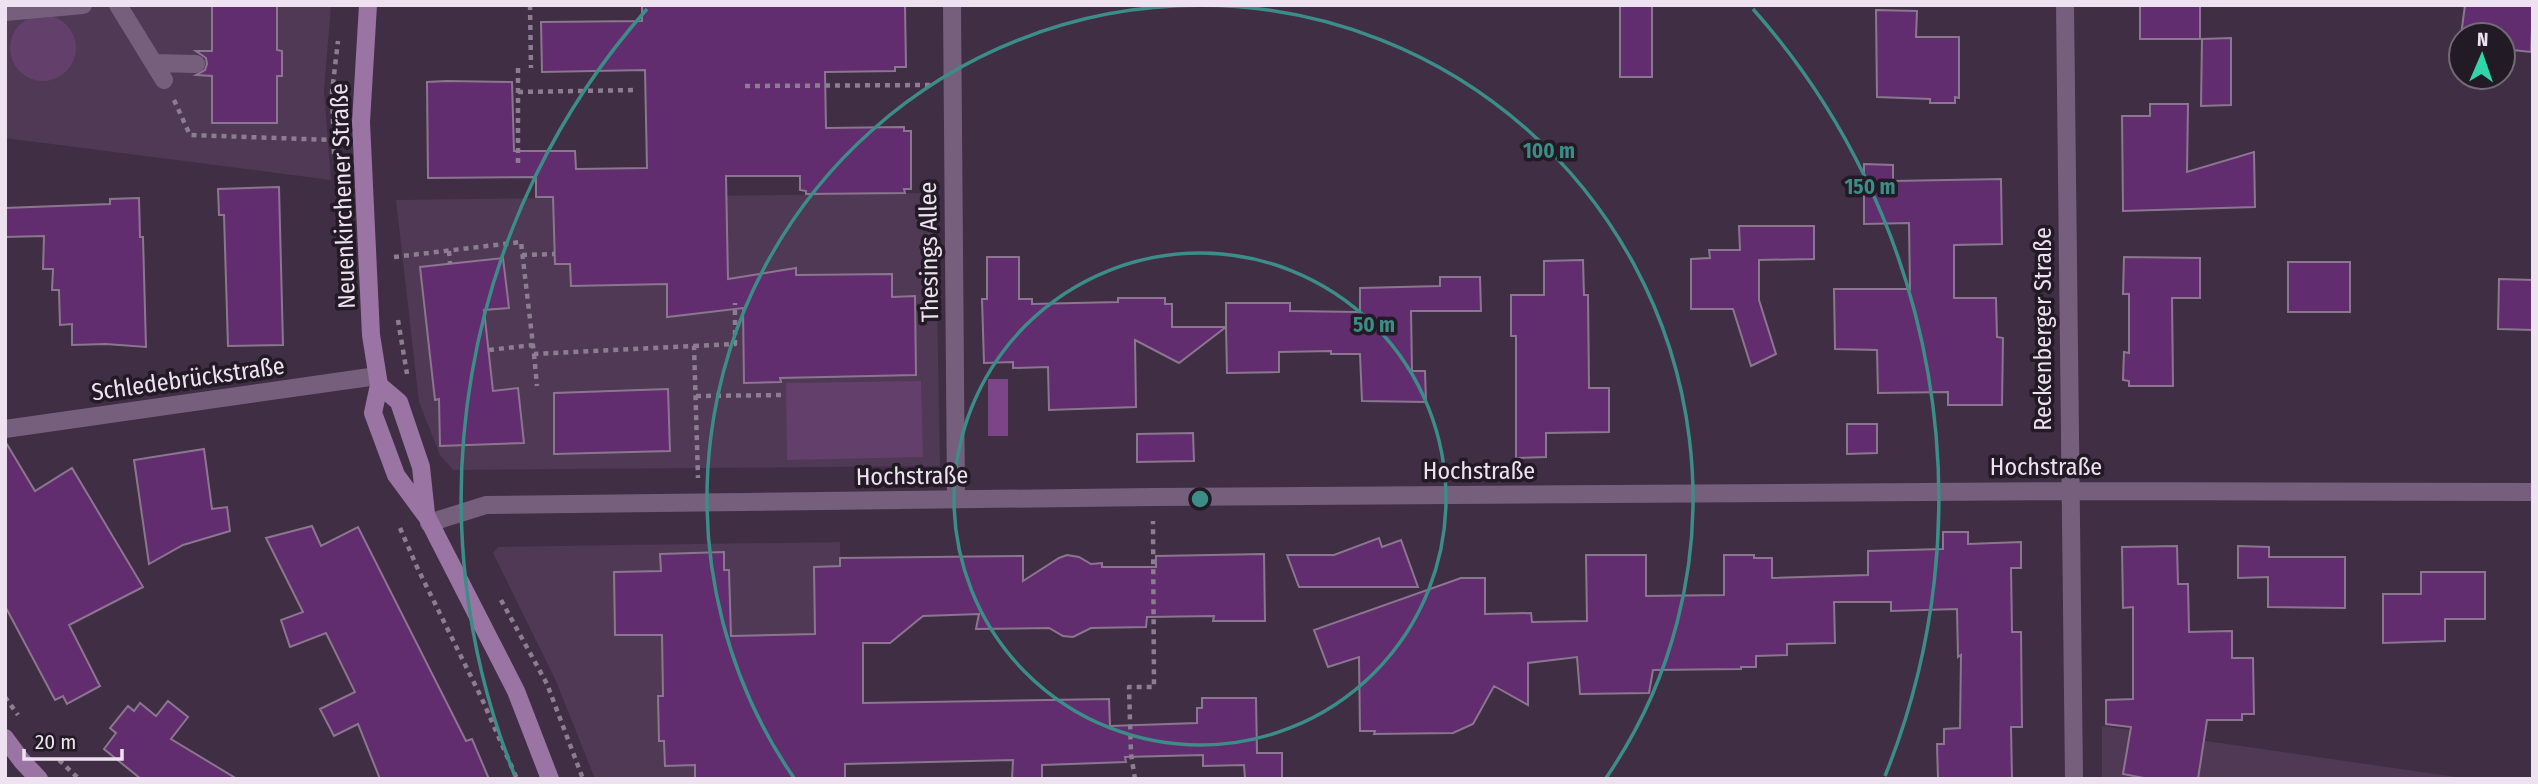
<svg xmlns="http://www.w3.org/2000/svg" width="2538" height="784" font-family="'Fira Sans Condensed',sans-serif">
<rect width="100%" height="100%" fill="#402e45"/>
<!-- built -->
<path fill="#4f3954" d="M5 5H331L324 91 331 180 5 138Z
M935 193 940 466 453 470 440 455 419 402 396 200Z
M840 542 846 779H595L556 681 493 553 498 547Z
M2102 726 2470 779H2102Z"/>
<!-- green -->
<path fill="#633f6c" d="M10 48a33 33 0 1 1 66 0a33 33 0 1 1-66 0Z
M921 381 923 457 787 460 786 383Z"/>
<!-- water -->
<path fill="#7b4588" d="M988 379H1008V436H988Z"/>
<!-- building -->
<path fill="#622d6e" stroke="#8b7690" stroke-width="2" d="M212 5H277V50L282 51V76H277V123H212V76L196 75 205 70 207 64 206 58 196 51H212Z
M642 5H905L906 67H895V71L825 72 826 128 904 127V131H911V189H904L905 193 806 194V191L800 190V176H726L728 279 796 268V275L892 274V297L915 296 916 375 780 378 781 382 744 383 743 308 667 317V284L571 286 570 264H555L553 197H536V177L428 178 427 82 447 81 512 82 514 151H575L576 169 647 168 645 70 542 72 541 22 642 21Z
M1620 5H1652V77H1620Z
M2140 5H2200V39H2140Z
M2465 5H2533L2531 52 2503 49V35H2461Z
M1876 10 1917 11 1916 37H1959V98L1955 97V103H1930V99L1877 97Z
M2231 38V105L2201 106 2202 39Z
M2150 104H2188L2187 172 2254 152 2255 207 2123 211 2122 116H2150Z
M1864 164 1893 165V181L2001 179 2002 244 1954 245V298H1996L1997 337 2003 338 2002 405H1948V392L1878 393 1877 350 1835 349 1834 289H1910L1909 223 1864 224Z
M279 187 283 345 228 346 224 215H219L218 189Z
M139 198 140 237H143L146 347 106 344 72 345V324L60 325 59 290H52L53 269H43L44 236 5 237V208L110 204V199Z
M1739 226H1814V259L1759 260V300L1776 354 1751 366 1733 309H1691V259L1710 258 1709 250H1740Z
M987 257H1019V299H1032V304L1118 302V298H1165V304H1172V327H1226V303H1290V311L1360 312V288L1440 286V277H1480L1481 311H1411L1412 371H1425L1426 402 1362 401 1360 354H1331V351L1279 352V372L1227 373 1226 327 1179 363 1135 340 1136 407 1049 410 1048 367 1013 368V362L984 363 982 299H987Z
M2124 257 2200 258V298H2172L2173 386H2129V381L2123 380 2124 352 2129 353V294H2123Z
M503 258 509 308 484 310 493 391 518 388 524 443 440 446 439 399 435 400 420 267Z
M1583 260 1584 295H1588L1589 388H1609V432L1546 433V457L1516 458V336H1511V295H1544V261Z
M2288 262H2350V312H2288Z
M2499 279 2533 280V330L2498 329Z
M668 389 670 451 554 454V393Z
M1847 424H1877V453L1847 454Z
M1193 433 1194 461 1137 462V434Z
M5 441 35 491 72 468 143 587 69 625 100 686 67 704 63 696 55 700 5 606Z
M204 449 212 509 227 507 230 531 183 545 149 564 134 460Z
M312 526 321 546 358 527 466 741 472 739 489 779H380L358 724 334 736 320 709 355 692 326 633 290 647 281 620 303 612 266 538Z
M1943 532H1968V544L2021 542V568H2011L2012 632H2021L2022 727H2011L2012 779H1938L1937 744H1944V729L1960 728 1961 655 1958 657 1957 609 1891 611V602H1834L1835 643 1787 644V655L1756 656V667H1741V669L1653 670 1649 693 1580 694 1577 657 1528 663V705L1494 686 1473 724 1453 733 1374 734 1375 731H1360L1359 657 1328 667 1314 630 1461 578H1485V614L1531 613 1532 622 1587 621 1586 555H1646V596L1724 595V555H1754V558H1772V578L1868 575V551L1943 549Z
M1379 538 1382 547 1401 540 1418 587H1299L1287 555H1334Z
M2177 546 2178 584H2188L2189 632 2232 631V658H2253L2254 714H2242V720H2207L2198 779H2149L2123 774 2131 727 2106 724V700L2133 699V607L2123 608 2122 547Z
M2238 546 2269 547V557H2345V608L2268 607V577L2238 578Z
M724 552V570H729L731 636 815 634 814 567 840 566V558L1023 556V581L1059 558 1067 555 1079 557 1091 564 1102 563V567H1156V556L1264 554 1265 621H1213L1214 616 1147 617 1146 627 1091 628 1073 637 1063 636 1049 628 976 629 979 614 923 616 890 643H863V703L1109 699 1110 726 1197 723V708H1202V698H1256L1257 753H1282V779H1245L1244 765 1203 766V755L1125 757 1126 762 1042 765V779H1012L1013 760 845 764V779H695V765L665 766 664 741H659L658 696H663L662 635H615L614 572 661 571 660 554Z
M2421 572H2485V619H2445V641L2383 643V594H2421Z
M168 701 188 717 171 739 237 779H141L104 749 116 733 110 728 128 706 134 711 140 703 156 716Z"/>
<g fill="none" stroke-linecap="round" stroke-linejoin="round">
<!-- path -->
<path stroke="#8c7d90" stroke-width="4.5" stroke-dasharray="5 5" stroke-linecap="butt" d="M530 5 531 68
M518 68V166
M745 86 930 85
M518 92 636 90
M174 100 190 135 333 140
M334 154 332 92 338 41
M449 251 450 264
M522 255 555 254
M394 257 521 242 534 354 694 346 698 478
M398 320 407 374
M694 346 735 344V303
M489 350 533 345
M534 354 537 386
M696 396 786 395
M400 528 417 567 482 699 517 779
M501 600 547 684 583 779
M5 697 18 715
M59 760 79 779
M1135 779 1131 754 1129 687H1154L1153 521"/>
<!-- street -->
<path stroke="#765f7c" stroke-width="18" d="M118 5 164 80
M952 5 956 499
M2065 5 2074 779
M5 12 83 5
M154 63 196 64
M5 429 377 376
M429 523 486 505 1153 497 2069 491 2533 492"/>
<!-- secondary -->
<path stroke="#9a74a3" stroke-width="18" d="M368 5 361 122 371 335 379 385 373 413 396 475 427 517 516 691 550 779
M379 385 399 402 421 467 426 514
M5 738 22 761 39 779"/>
</g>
<!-- distance rings -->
<g fill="none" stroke="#3c8c88" stroke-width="3.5">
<circle cx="1200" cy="499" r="246"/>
<path d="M794 778A493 493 0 1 1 1606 778"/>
<path d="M515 776A739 739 0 0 1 647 9M1753 9A739 739 0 0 1 1885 776"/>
</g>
<g text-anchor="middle" stroke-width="7" stroke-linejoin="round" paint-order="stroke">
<!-- street labels -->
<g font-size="24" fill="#eee2f0" stroke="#221a24">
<text transform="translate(343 196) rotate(-92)" y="8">Neuenkirchener Straße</text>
<text transform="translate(929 252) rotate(-91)" y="8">Thesings Allee</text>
<text transform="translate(2043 329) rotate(-90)" y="8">Reckenberger Straße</text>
<text transform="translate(188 379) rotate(-8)" y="8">Schledebrückstraße</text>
<text x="2046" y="475">Hochstraße</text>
<text x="1479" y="479">Hochstraße</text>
<text transform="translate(912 476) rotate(-1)" y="8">Hochstraße</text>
</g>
</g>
<circle cx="1200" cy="499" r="10" fill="#3c8c88" stroke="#221a24" stroke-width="3.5"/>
<g font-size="21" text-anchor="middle" font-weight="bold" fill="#3c8c88" stroke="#221a24" stroke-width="7" stroke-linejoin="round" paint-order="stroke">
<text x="1549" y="158">100 m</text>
<text x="1870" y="194">150 m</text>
<text x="1374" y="332">50 m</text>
</g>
<!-- border -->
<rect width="2538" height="784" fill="none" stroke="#eee2f0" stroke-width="14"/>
<!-- north arrow -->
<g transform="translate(2482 56) rotate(2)"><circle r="33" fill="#221a24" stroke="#746a76" stroke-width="2"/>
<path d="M0-5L12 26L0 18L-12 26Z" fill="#32d4a9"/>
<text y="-10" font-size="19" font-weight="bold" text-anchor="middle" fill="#eee2f0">N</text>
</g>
<!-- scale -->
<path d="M24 749v10h98v-10" fill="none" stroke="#eee2f0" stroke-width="3.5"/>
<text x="35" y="749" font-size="21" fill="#eee2f0" stroke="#221a24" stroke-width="5" paint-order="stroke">20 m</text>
</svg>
